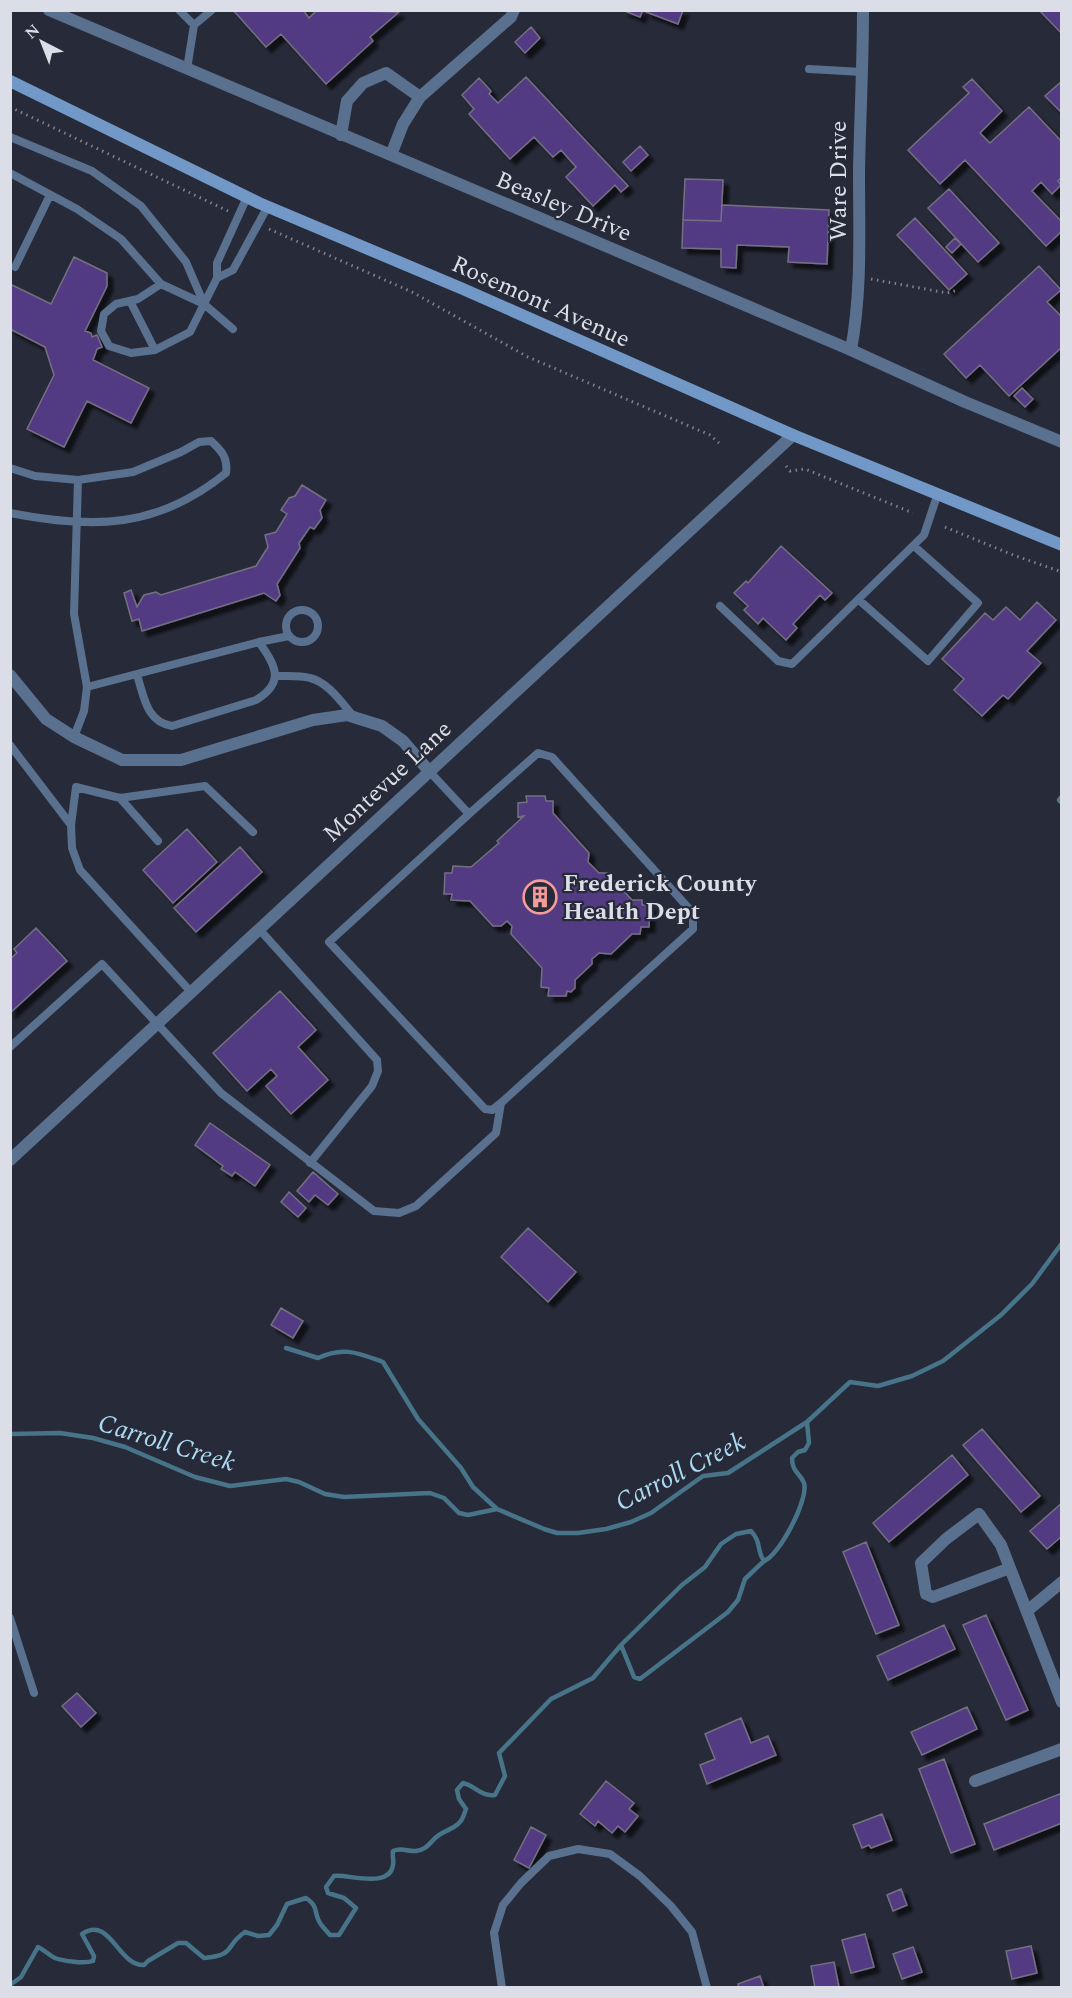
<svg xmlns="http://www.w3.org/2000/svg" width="1072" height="1998" font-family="Spectral,serif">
<defs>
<filter id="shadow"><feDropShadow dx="5.5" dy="5.5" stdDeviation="1.5" flood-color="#0009"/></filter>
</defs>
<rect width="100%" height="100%" fill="#272a38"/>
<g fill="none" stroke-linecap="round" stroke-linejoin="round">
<!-- stream -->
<path stroke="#477488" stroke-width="4.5" d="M286 1348 318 1358C343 1346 358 1353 383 1362L418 1419 461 1468 473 1487 497 1509
M10 1434 60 1433 93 1438 125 1447 195 1477 230 1486 286 1479 299 1482 325 1494 344 1497 430 1493 444 1498 459 1513 468 1515 497 1509 544 1529 557 1533H578L606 1529 631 1522 651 1513 703 1476 728 1473 807 1422 850 1382 878 1386 912 1376 943 1361 1001 1315 1032 1284 1062 1243
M621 1645 634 1677 640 1679 728 1612 738 1600 745 1579 764 1561
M10 1985 21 1977 38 1947C44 1950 49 1955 55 1958 63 1961 85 1964 93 1961L94 1956 82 1934C110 1915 118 1966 144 1965L148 1961 178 1943H186L204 1958C237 1955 224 1946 245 1932L258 1936 269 1935 277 1925 287 1904 306 1898C317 1906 314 1908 318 1919 320 1925 326 1930 330 1935H339L356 1908 344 1898 328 1893 326 1887 334 1876C348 1874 390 1889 393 1865 394 1860 392 1856 393 1851 402 1847 408 1852 416 1851 428 1850 431 1840 439 1835 446 1830 454 1829 460 1822 463 1819 464 1814 466 1809L459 1799 457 1790 463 1783C476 1786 481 1797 495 1795L505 1776 499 1753 551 1699 593 1678 621 1645 682 1585 705 1567 721 1544 736 1534 751 1531C762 1543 756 1550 764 1561 779 1556 809 1499 804 1483 800 1473 792 1472 792 1458L798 1452 805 1450 809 1443 807 1422"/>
</g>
<!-- building -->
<path fill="#523a84" stroke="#747081" stroke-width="1.5" filter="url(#shadow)" d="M233 10H303L309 18 317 10 399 12 370 37 373 41 326 84 281 34 266 47Z
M622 10H643L640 17Z
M646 10H683L678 24 646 12Z
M1039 10H1062V34Z
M531 27 540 38 525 53 515 42Z
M526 77 628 186 621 192 615 185 593 206 566 177 576 167 561 150 553 157 534 137 510 159 469 114 474 109 462 95 479 78 491 91 489 94 498 103Z
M972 79 1002 111 980 133 990 143 1029 107 1062 142V177L1058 181 1061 185 1052 194 1041 182 1032 191 1062 222V231L1046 246 965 160 940 184 908 150 969 93 963 87Z
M1062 81V113L1045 96Z
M640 146 648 155 631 171 623 162Z
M685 179 723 180 721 221 683 220Z
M949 189 999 243 978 262 928 208Z
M722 205 829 210 827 264 788 262 789 247 737 245 736 268 721 267V249L682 248 683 220 721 221Z
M915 218 967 274 949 290 897 235Z
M955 238 961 244 952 253 946 247Z
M74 257 107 273V286L85 331 91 333 92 337 97 335 102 347 97 349 93 360 149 388 131 423 87 401 64 447 27 429 54 375 45 347 10 329V284L51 304Z
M1039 266 1061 290 1047 302 1062 317V347L1009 396 980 365 966 378 944 354Z
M1022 388 1033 399 1025 407 1014 396Z
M302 485 326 500 320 510 322 518 314 529 310 527 299 543 300 548 277 584 280 595 276 601 264 593 142 631 139 619 132 621 124 593 131 590 137 607 144 595 156 592 161 595 256 566 268 547 265 535 276 532 287 514 281 510 289 498 295 496Z
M781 546 832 593 825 600 820 595 793 624 797 628 786 640 763 618 758 624 744 610 748 606 734 593 746 581 748 583Z
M1037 602 1056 620 1027 651 1041 663 1008 699 1003 695 982 716 954 690 964 679 942 659 985 613 993 620 1006 607 1020 620Z
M526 796H545L546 801H553V813L589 853 588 862 599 873H607L632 900H642V905H650L649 927H641L640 934H632L611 954 599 953 592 959V964L575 980V988L571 992 567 991 566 996H548L549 988 541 987 542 968 511 934 512 926 507 921 501 926H493L470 901 451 900 452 894H444L445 873H452L453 866 471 867 499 843 497 841 524 816 518 817V803L527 802Z
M187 829 217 862 173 903 143 870Z
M240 847 262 872 196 932 174 908Z
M36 928 67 961 10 1013V959L17 953 14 949Z
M280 991 316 1030 298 1047 328 1080 291 1114 266 1086 277 1076 271 1069 247 1091 213 1053Z
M210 1123 270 1165 255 1186 235 1172 232 1176 221 1169 223 1166 195 1145Z
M313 1172 338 1194 328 1205 315 1195 309 1202 297 1191Z
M289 1192 306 1208 298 1217 281 1202Z
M528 1228 576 1272 548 1302 501 1257Z
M281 1308 303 1321 293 1338 271 1325Z
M982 1429 1040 1496 1021 1512 963 1445Z
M952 1455 968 1475 889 1542 873 1523Z
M1062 1503V1536L1047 1549 1030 1531Z
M866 1542 899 1625 876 1634 843 1552Z
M986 1615 1028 1710 1006 1720 963 1625Z
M944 1625 955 1649 888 1680 877 1656Z
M77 1693 96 1713 81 1727 62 1706Z
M967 1707 977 1729 922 1755 911 1732Z
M741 1718 751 1743 768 1736 776 1755 707 1784 700 1765 715 1759 705 1734Z
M944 1759 975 1844 951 1853 919 1769Z
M606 1781 634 1803 629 1809 638 1816 625 1832 618 1826 612 1833 598 1821 595 1826 580 1814Z
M1062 1793V1823L994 1850 984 1824Z
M882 1814 892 1840 871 1848 869 1845 862 1848 853 1825Z
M531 1827 546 1835 529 1868 514 1860Z
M901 1889 907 1905 893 1911 887 1895Z
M865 1934 874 1967 851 1973 842 1940Z
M1031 1946 1037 1973 1012 1979 1006 1951Z
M913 1947 922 1972 902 1979 893 1954Z
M834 1962 839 1987 815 1988 811 1966Z
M760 1976 764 1988H739L738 1984Z"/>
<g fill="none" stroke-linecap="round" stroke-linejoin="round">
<!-- path -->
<path stroke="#7f818d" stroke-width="3" stroke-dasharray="1.5 4.5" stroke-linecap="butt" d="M10 107 228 211
M269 229 412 292 528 357 710 435 719 443
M871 279 947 293 958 290
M786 466 790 471 805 469 913 513
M945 527 1013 555 1062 572"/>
<!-- service -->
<path stroke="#59718e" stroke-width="8" d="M179 10 194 25 212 10
M187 69 194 25
M809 69 862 72
M10 137 92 171 141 206 186 262 204 304 190 332 155 350 131 353 109 346 101 331 104 314 116 304 138 299 161 284
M10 173 77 209 121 239 161 284 204 304
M247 197 217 263V278L233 270 268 206
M15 267 50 195
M217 278 204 304 233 329
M130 301 155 350
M10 468 35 476 78 480
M10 513C94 529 157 529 226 473 228 458 222 451 211 441L199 442 181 452 133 472 78 480 74 614 87 687 84 711 74 737
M859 600 928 661 978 603 914 546
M720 606 778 661 792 664 924 535 938 493
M286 626a16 16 0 1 1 32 0a16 16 0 1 1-32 0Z
M137 675C144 696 146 722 172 726L256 700C286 682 275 665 259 642
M276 676C287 676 300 675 310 678 328 682 342 703 354 717
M87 687 259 642 289 636
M10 745 71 825
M120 798 158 841
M1061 800 1062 799
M469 814 329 942 485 1109 492 1110 501 1103
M259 929 377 1060 378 1071 372 1086 310 1163
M191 992 80 870 72 848 71 825 76 787 120 798 205 786 253 832
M10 1047 102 964 221 1093 374 1211 399 1213 416 1206 496 1133 501 1103 693 929V913L552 757 538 753 469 814 429 771
M10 1618 34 1693
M502 1988 494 1933 503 1905 521 1883 549 1856 578 1849 610 1854 640 1876 671 1906 692 1932 707 1988"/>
<!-- minor -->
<path stroke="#59718e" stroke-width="12" d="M49 10 851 350 965 402 1062 442
M341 135 347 101 363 83 386 73 420 97
M391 155 403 124 420 97 511 17 514 10
M851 350C862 291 859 231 859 171 860 118 863 64 863 10
M10 675 46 719 74 737 122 760H181L313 720 347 715 382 726 403 741 429 771
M1010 1568 933 1597 926 1594 921 1563 946 1539 979 1514 1001 1545 1062 1702
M1027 1611 1062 1582
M975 1781 1062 1749"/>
<!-- tertiary -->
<path stroke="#59718e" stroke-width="12" d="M10 1160 793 435"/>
<!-- secondary -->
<path stroke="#7198c6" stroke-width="12" d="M10 81 259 203 463 289 793 435 1062 545"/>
</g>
<!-- icons -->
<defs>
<symbol id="building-ring" viewBox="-11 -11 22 22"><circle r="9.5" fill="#272a38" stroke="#f59b99" stroke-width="1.5"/><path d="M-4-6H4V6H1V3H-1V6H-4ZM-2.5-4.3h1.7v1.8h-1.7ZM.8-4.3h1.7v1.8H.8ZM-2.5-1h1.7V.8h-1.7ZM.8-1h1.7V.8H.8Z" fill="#f59b99"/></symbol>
</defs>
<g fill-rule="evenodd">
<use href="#building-ring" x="521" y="878" width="38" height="38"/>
</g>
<g text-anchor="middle" stroke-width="4.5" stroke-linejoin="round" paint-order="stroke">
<!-- street labels -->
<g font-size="24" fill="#dbdde7" stroke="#272a38">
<text transform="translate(838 181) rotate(-90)" y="8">Ware Drive</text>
<text transform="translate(564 206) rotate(23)" y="8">Beasley Drive</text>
<text transform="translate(541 301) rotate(24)" y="8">Rosemont Avenue</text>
<text transform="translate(387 781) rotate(-43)" y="8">Montevue Lane</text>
</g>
<!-- poi labels -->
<g font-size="24" font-weight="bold" fill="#dbdde7" stroke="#272a38" text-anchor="start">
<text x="563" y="891">Frederick County<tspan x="563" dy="28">Health Dept</tspan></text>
</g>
<!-- water labels -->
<g font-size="26" font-style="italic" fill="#abdaf3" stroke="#272a38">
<text transform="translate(167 1442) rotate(17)" y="9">Carroll Creek</text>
<text transform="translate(680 1471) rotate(-27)" y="9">Carroll Creek</text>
</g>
</g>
<!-- border -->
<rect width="1072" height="1998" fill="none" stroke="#dbdde7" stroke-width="24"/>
<!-- north arrow -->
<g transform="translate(42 42) rotate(318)" stroke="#272a38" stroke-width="4.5" paint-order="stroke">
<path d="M0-4.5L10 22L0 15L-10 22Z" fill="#dbdde7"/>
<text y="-9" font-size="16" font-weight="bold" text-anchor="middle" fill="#dbdde7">N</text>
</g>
</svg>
